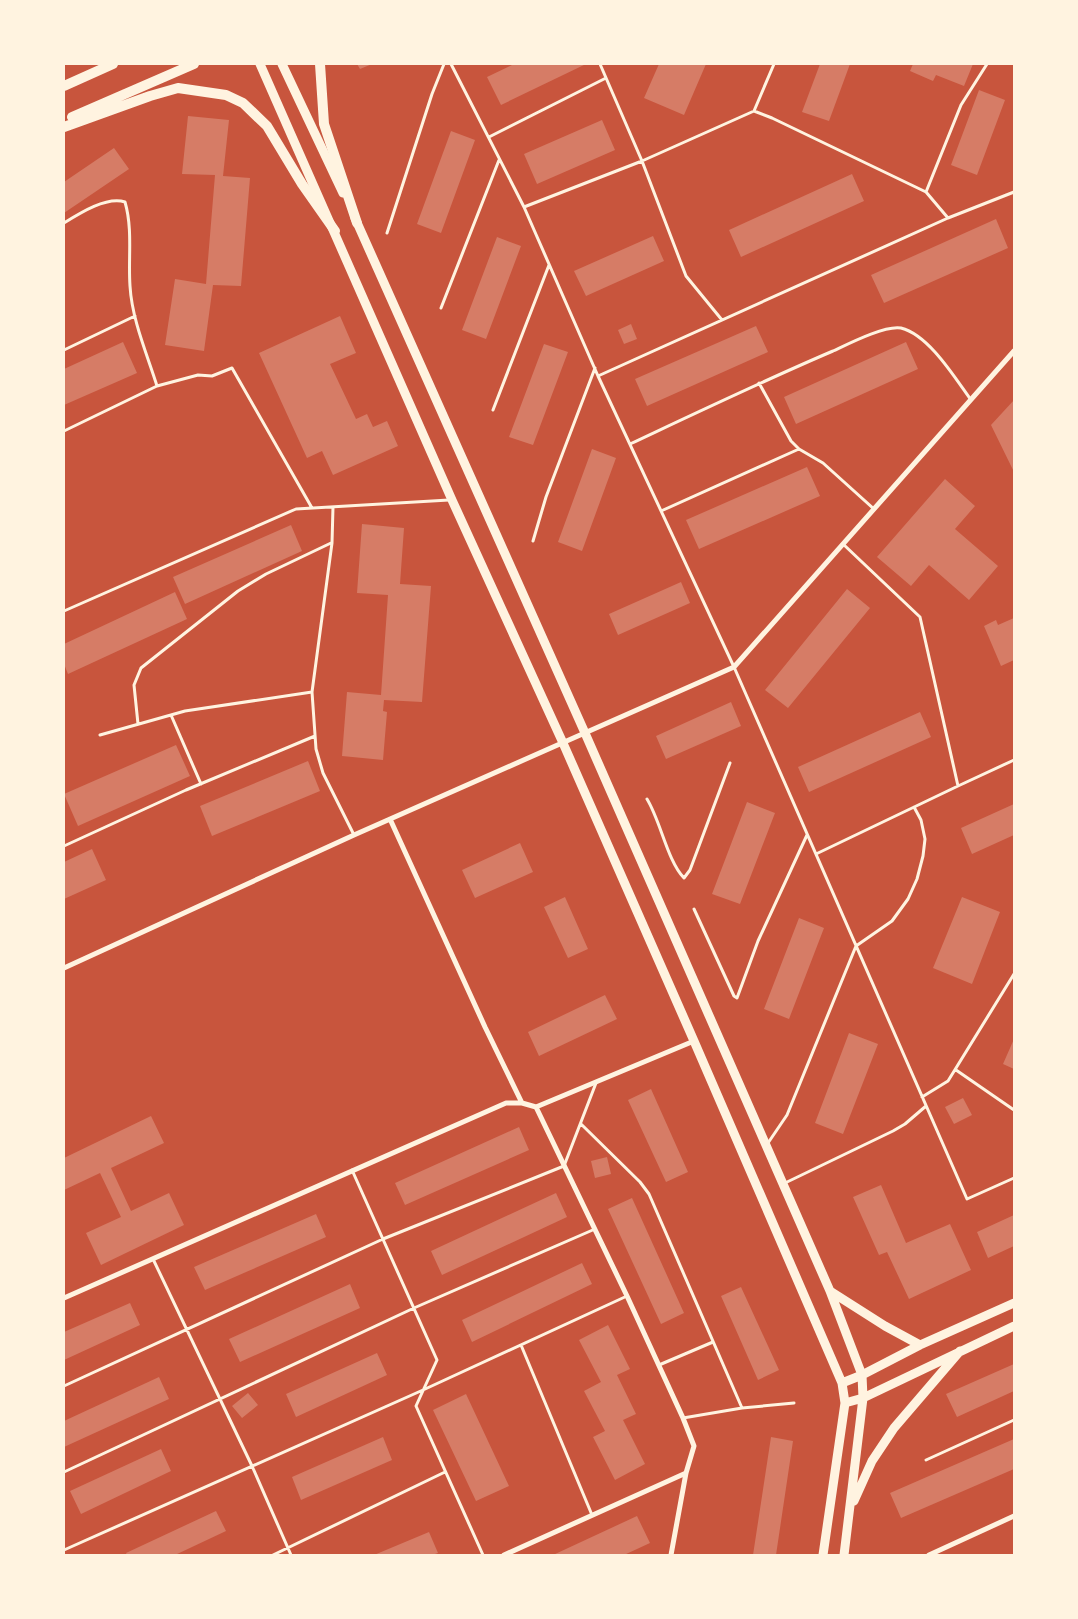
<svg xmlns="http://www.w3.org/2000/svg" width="1078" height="1619" font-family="Manrope,sans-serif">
<rect width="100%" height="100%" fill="#c8553d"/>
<!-- building -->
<path fill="#d67c66" d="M357 64H372L360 69Z
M514 64H586L501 105 487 77Z
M659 64H706L684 115 644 98Z
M820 64H850L829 121 802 112Z
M913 64H973L964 86 936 75 933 81 910 71Z
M979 90 1005 100 977 175 951 165Z
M188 116 229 120 223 176 250 178 241 286 213 285 204 351 165 345 175 279 206 284 215 175 182 174Z
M602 120 615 150 537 184 524 154Z
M451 131 475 140 441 233 417 224Z
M114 148 129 169 64 213V182Z
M852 174 864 201 741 257 729 230Z
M996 219 1008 248 884 303 871 275Z
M653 236 664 261 586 296 574 271Z
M497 237 521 246 486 339 462 330Z
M340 316 356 353 330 364 356 419 367 414 373 427 387 421 398 446 333 475 322 451 307 458 259 353Z
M631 324 637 339 624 344 618 330Z
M756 326 768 352 647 406 635 379Z
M123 342 137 373 64 405V369Z
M906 342 918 369 796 424 784 397Z
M544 344 568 352 533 445 509 437Z
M1014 400V472L991 425Z
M592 449 616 458 582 551 558 542Z
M807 467 820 496 699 549 686 520Z
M945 479 975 506 955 529 998 566 969 600 929 565 911 586 877 557Z
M362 524 404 528 400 584 431 586 422 702 384 700 383 711 387 712 383 760 342 756 347 692 381 695 388 595 357 593Z
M291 525 302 551 185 604 173 577Z
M681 582 690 603 618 635 609 614Z
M847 589 870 608 788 708 765 690Z
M175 592 187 619 68 674 64 664V644Z
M1014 618V660L1001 666 984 626 996 620 998 625Z
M731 702 741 726 666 759 656 736Z
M920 712 931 737 809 792 798 767Z
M176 745 190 776 78 826 64 794Z
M308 761 320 791 212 836 200 806Z
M747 802 775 813 740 904 712 894Z
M1014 804V835L972 854 961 828Z
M520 843 533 872 475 898 462 870Z
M92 849 106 880 64 899V862Z
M565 897 588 949 568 958 544 907Z
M962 897 1000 912 972 984 933 968Z
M799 918 824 928 789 1019 764 1009Z
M605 995 617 1019 539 1056 528 1032Z
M849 1033 878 1044 843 1134 815 1123Z
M1014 1039V1069L1003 1064Z
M651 1089 688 1172 666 1182 628 1100Z
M963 1098 972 1115 954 1124 945 1107Z
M151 1116 164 1143 111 1168 131 1211 169 1193 184 1225 101 1265 86 1233 121 1217 100 1173 64 1190V1158Z
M519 1127 529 1150 405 1205 395 1183Z
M607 1157 611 1174 595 1178 591 1161Z
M881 1185 906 1243 950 1224 971 1270 909 1299 887 1252 879 1255 853 1197Z
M556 1193 567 1217 442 1275 431 1251Z
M632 1198 684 1313 661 1324 608 1209Z
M316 1214 326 1237 205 1290 194 1267Z
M1014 1215V1246L988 1258 977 1232Z
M582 1263 592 1284 472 1342 462 1320Z
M350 1284 360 1308 240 1362 229 1339Z
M741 1287 779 1370 758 1380 721 1296Z
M130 1303 140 1325 64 1360V1332Z
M608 1325 630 1369 617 1375 636 1414 623 1420 645 1464 615 1480 593 1437 605 1431 584 1391 601 1382 579 1340Z
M377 1353 387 1375 296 1417 286 1394Z
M1014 1364V1391L957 1417 946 1394Z
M159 1377 169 1399 64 1447V1421Z
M248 1393 258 1405 242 1418 232 1406Z
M466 1394 509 1486 476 1501 433 1410Z
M383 1437 392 1460 301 1500 292 1477Z
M771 1437 793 1441 776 1555H753Z
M1014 1439V1469L901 1518 890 1493Z
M161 1449 171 1471 81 1514 70 1491Z
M216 1511 226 1531 175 1555H127L126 1553Z
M637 1516 650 1543 624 1555H553Z
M429 1532 438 1553 432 1555H374Z"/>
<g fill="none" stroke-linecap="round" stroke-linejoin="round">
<!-- service -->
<path stroke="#fff3e0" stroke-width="3" d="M451 64 524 207 598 376 734 667 967 1199 1014 1178
M600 64 642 161 686 276 722 320
M754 111 774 64
M489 137 606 78
M926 192 961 105 987 64
M524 207 642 161 754 111 772 118 926 192 948 218 598 376
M948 218 1014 192
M64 223C80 213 107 196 125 202 133 230 128 258 130 286 132 320 147 354 157 386
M387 233 432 94 444 64
M441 308 499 160
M64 350 135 316
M759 383 791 441 799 449 823 463 874 509
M493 410 549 265
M64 431 157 386 198 375 212 376 232 368 312 508
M630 444C698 412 765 380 833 351 848 344 885 325 901 328 929 335 955 378 971 400
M333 507 332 543 312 692 316 749 323 773 354 835
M661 511 799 449
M533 541 546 497 595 368
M64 611 296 509 449 500
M171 715 201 784
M138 724 134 685 141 668 238 591 266 574 331 543
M100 735 185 711 312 692
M958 786 1014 760
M647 799C661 822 667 860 684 878L690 870 730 763
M64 846 186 790 315 736
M816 854 958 786 920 617 843 544
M694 909 734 996 737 998 758 941 807 835
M956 1070 1014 1110
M922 1097 948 1081 1014 974
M581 1124 640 1182 649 1194 742 1408
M768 1143 787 1115 856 946 892 921 908 899 917 879 923 856 925 839 921 820 914 807
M352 1170 437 1360 416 1406 483 1555
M785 1183 893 1131 905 1124 926 1106
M153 1259 252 1466 291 1555
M521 1345 592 1515
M659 1365 713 1342
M64 1386 383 1239 564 1166 596 1083
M683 1418 742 1408 794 1403
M926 1460 1014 1420
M64 1472 414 1308 595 1229
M64 1550 423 1390 627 1296
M273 1555 445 1472"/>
<!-- minor -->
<path stroke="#fff3e0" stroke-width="5" d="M390 819 485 1027 522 1103
M64 968 354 835 734 667 1014 351
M536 1107 627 1296 683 1418 694 1446 686 1473 671 1555
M64 1298 506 1103H522L536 1107 694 1041
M504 1555 686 1473
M929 1555 1014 1516"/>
<!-- secondary -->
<path stroke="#fff3e0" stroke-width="9" d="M260 64 452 500 563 743 694 1041 842 1383 845 1403 823 1555
M282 64 343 193
M355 218 585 733 830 1291 862 1375 863 1398 844 1555
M830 1291 885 1326 920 1345
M842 1383 862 1375 920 1345 1014 1303
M845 1403 863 1398 1014 1326
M854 1501 872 1461 894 1428 960 1351"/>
<!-- primary -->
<path stroke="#fff3e0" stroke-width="10" d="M320 64 324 124 357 223
M64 86 113 64
M72 117 194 64
M64 127 150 96 178 88 226 95 243 103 267 126 302 184 335 231"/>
</g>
<!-- border -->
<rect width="1078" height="1619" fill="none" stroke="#fff3e0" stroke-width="130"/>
</svg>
